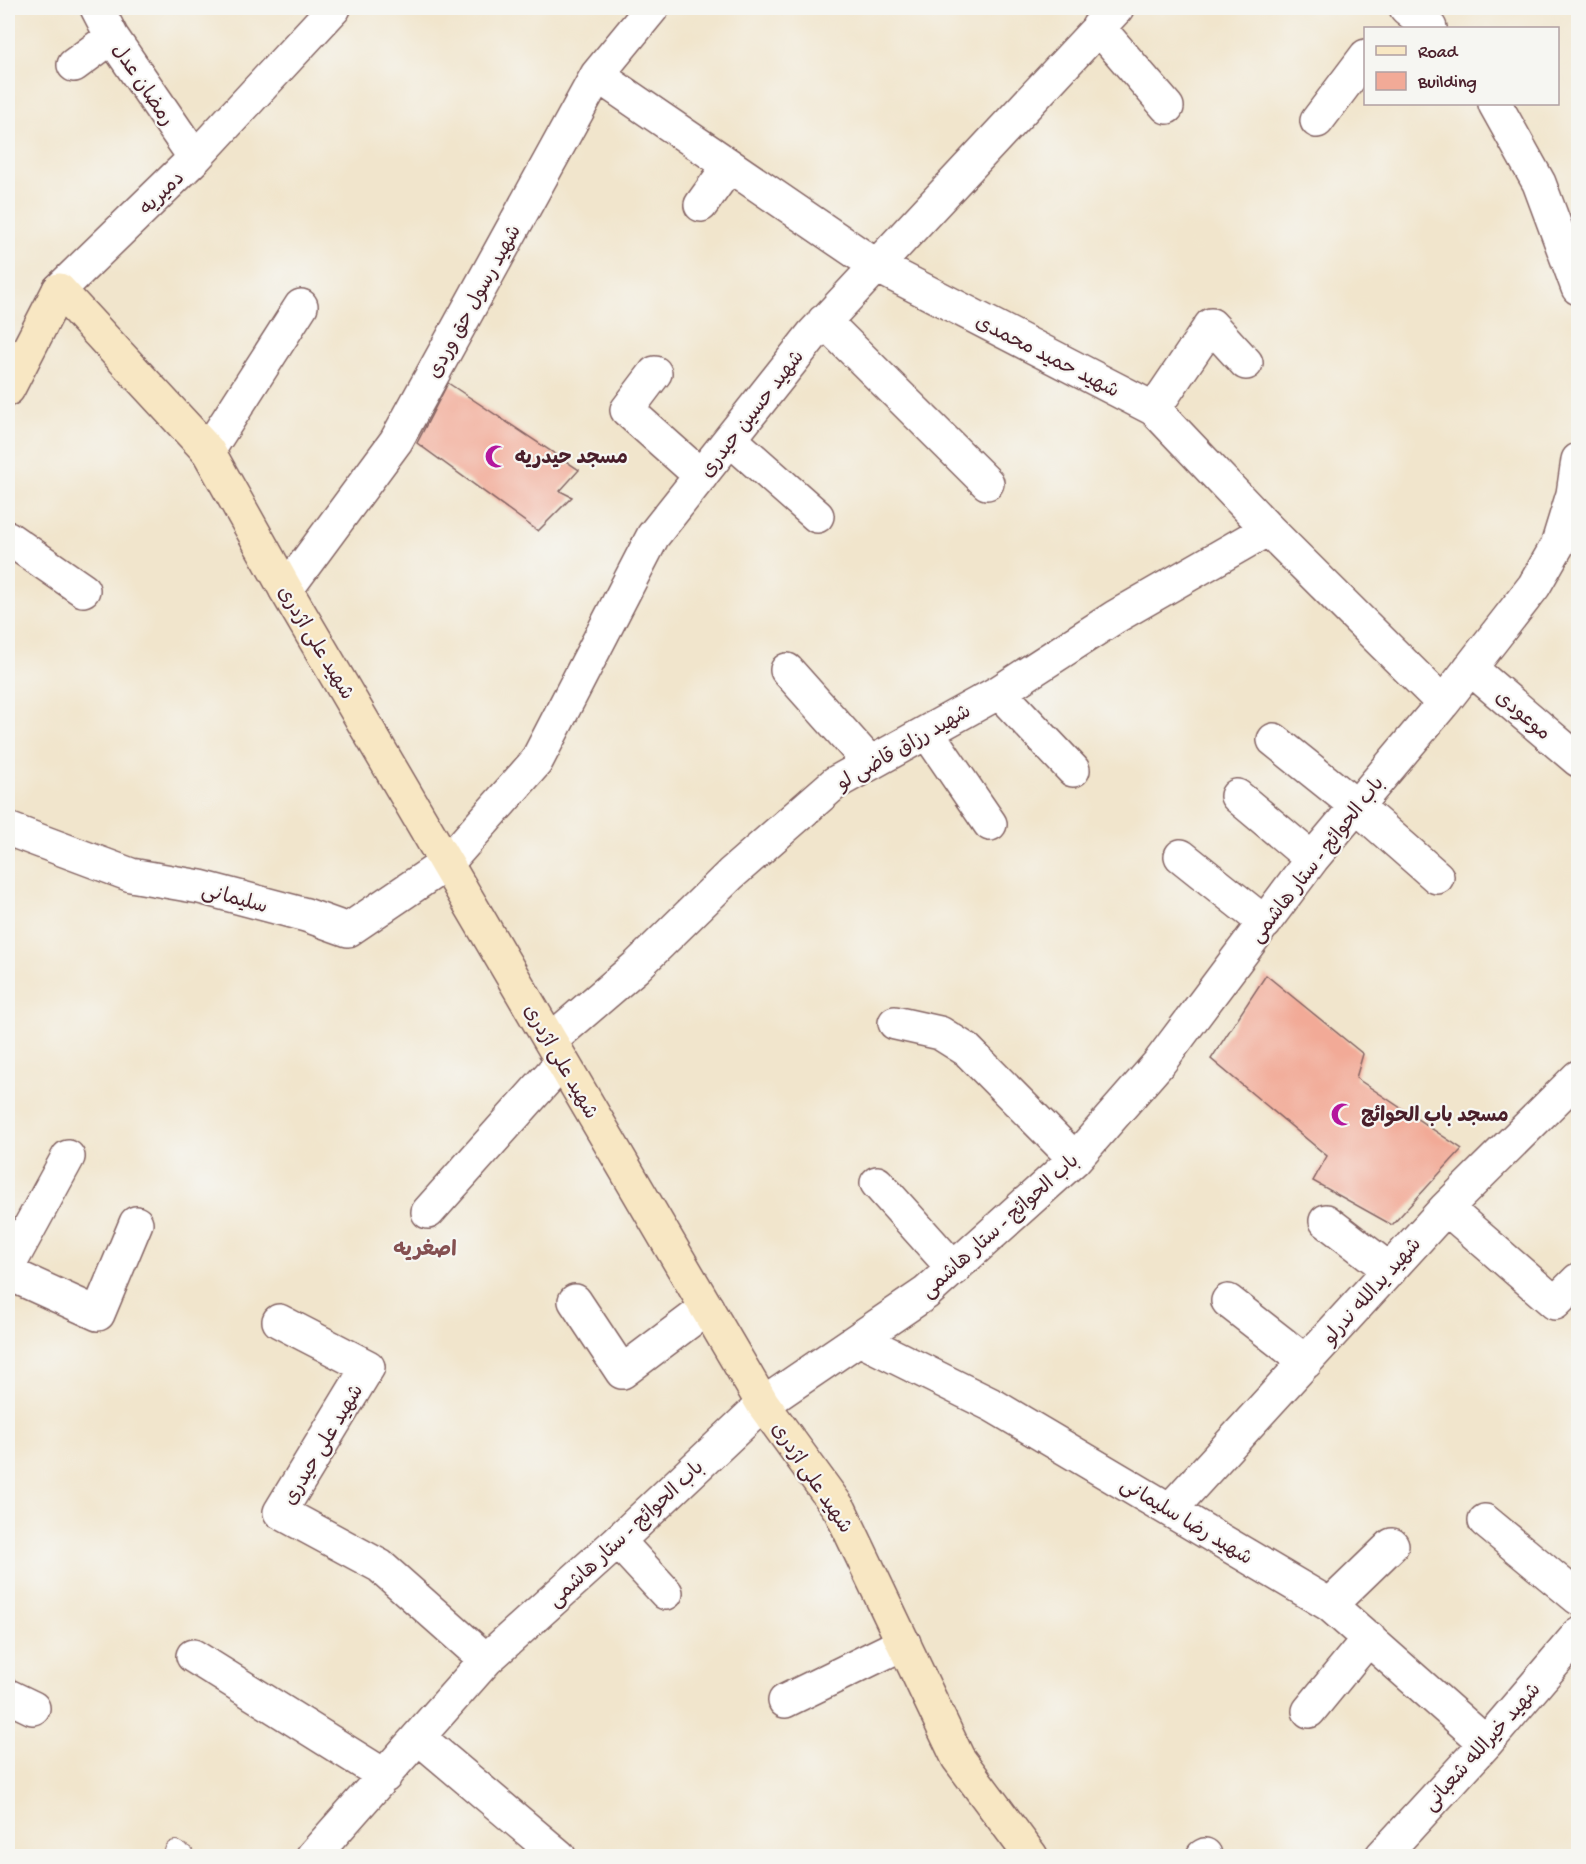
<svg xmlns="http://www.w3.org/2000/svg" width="1586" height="1864" font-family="'Gochi Hand','Playpen Sans Arabic',sans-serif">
<rect width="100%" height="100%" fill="#f6f6f2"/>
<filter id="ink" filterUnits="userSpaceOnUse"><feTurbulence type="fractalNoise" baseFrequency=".0167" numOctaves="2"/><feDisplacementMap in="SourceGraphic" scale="12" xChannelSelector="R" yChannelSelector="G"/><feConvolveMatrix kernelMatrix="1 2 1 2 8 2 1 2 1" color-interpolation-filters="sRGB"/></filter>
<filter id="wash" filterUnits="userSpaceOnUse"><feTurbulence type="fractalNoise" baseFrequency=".008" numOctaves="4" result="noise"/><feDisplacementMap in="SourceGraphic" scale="24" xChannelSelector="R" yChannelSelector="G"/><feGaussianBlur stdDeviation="1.35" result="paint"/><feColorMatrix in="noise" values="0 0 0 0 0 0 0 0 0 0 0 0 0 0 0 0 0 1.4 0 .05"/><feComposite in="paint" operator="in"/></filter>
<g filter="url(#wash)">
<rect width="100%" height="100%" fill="#f1e5cc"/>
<g id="blocks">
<!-- building -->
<path fill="#f2aa97" d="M448 383 579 470 560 491 572 497 538 531 417 443Z
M1266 975 1363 1054 1356 1078 1462 1149 1392 1225 1313 1181 1327 1156 1211 1059Z"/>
</g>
</g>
<g filter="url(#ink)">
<use href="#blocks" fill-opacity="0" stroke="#846463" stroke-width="1.5"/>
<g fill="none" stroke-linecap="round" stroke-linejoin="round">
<defs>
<path id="lane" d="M175 1851 184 1856"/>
<path id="street" d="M97 8 112 37 195 158
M1406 8 1430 28
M1098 27 1167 107
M74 65 112 37
M597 75 875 265 1154 409 1268 529 1443 703
M1495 104 1539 183 1578 288
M1317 121 1366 56
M701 205 729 166
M59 290 195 158 334 8
M824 321 987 483
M655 373 627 410 701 476
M1154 409 1211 325 1246 363
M730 439 817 516
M208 451 301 306
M8 538 83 590
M286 590 396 441 597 75 652 8
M1470 668 1578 760
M787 670 870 763
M999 692 1073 770
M927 732 990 824
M1274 740 1355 805 1437 877
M1237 796 1312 859
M8 829 131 875 200 887 306 915 348 930 447 863 536 762 653 536 813 334 1117 8
M1181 856 1265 923
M895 1023 940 1033 967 1050 1075 1159
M551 1040 636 967 731 874 835 783 999 692 1115 617 1268 529
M877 1183 954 1269
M1446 1208 1555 1303 1578 1280
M428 1212 562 1062
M1326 1221 1390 1270
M8 1267 68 1157
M8 1273 98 1314 136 1223
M575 1301 622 1372 707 1308
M1228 1301 1306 1362
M279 1321 368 1367 280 1512 380 1566 486 1660
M859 1339 994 1406 1330 1605 1486 1743
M1170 1510 1446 1208 1578 1077
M1485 1521 1578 1598
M618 1541 666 1593
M1330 1605 1392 1545
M193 1656 385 1776
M8 1696 33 1708
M785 1701 904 1643
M1309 1711 1369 1638
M418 1737 559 1856
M313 1856 486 1660 618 1541 763 1404 926 1293 1075 1159 1159 1063 1312 859 1443 703 1534 586 1557 546 1573 494 1578 460
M1203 1856 1205 1855
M1382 1856 1486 1743 1578 1635"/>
<path id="secondary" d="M8 389 59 290 208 451 286 590 763 1404 840 1510 958 1758 1031 1856"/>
</defs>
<!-- lane casing -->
<use href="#lane" stroke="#846463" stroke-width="22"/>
<!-- street casing -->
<use href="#street" stroke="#846463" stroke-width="36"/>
<!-- secondary casing -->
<use href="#secondary" stroke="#846463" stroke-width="36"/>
<!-- lane -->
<use href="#lane" stroke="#fff" stroke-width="20"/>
<!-- street -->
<use href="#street" stroke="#fff" stroke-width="33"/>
<!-- secondary -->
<use href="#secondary" stroke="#f8e7c3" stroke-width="33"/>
</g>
</g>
<!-- icons -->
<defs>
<symbol id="mosque-bare" viewBox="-9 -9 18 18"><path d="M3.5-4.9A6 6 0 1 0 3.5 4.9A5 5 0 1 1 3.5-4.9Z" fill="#b5179e" stroke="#f6f6f2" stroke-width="2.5" paint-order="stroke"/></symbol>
</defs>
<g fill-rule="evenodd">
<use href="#mosque-bare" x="480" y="440" width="33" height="33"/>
<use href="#mosque-bare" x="1326" y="1098" width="33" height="33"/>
</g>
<g text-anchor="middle" stroke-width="4.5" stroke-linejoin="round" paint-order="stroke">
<!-- street labels -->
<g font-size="20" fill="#4a1f2b" stroke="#f6f6f2">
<text transform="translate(144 84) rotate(56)" y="7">رمضان عدل</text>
<text transform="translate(161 192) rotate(-44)" y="7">دمیریه</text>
<text transform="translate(473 301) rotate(-61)" y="7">شهید رسول حق وردی</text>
<text transform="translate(1048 355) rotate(27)" y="7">شهید حمید محمدی</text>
<text transform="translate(751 413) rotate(-52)" y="7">شهید حسین حیدری</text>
<text transform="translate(317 642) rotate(59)" y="7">شهید علی اژدری</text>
<text transform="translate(1524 714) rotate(40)" y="7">موعودی</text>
<text transform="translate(903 746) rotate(-30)" y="7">شهید رزاق قاضی لو</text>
<text transform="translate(1316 859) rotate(-52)" y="7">باب الحوائج - ستار هاشمی</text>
<text transform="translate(235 897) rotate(15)" y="7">سلیمانی</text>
<text transform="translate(562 1061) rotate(60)" y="7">شهید علی اژدری</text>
<text transform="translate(999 1225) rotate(-42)" y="7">باب الحوائج - ستار هاشمی</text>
<text transform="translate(1371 1290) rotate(-48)" y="7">شهید یدالله ندرلو</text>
<text transform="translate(322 1444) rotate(-59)" y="7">شهید علی حیدری</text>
<text transform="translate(813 1477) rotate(56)" y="7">شهید علی اژدری</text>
<text transform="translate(1187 1520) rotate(31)" y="7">شهید رضا سلیمانی</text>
<text transform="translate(625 1533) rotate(-43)" y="7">باب الحوائج - ستار هاشمی</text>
<text transform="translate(1481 1746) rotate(-48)" y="7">شهید خیرالله شعبانی</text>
</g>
<!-- poi labels -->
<g font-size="20" font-weight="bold" fill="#4a1f2b" stroke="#f6f6f2" text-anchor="start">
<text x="515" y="463">مسجد حیدریه</text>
<text x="1361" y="1121">مسجد باب الحوائج</text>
</g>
<!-- neighbourhood labels -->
<g font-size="21" font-weight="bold" fill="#855051" stroke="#f6f6f2">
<text x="425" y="1255">اصغریه</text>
</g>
</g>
<!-- margin -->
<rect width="1586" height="1864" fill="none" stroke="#f6f6f2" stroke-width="30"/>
<!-- legend -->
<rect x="1364" y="27" width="195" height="78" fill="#f6f6f2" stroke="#b1a0a2" stroke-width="1.5"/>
<rect x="1376" y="46" width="30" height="9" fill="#f8e7c3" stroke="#b1a0a2" stroke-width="1.5"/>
<text x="1418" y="57" font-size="18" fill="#4a1f2b">Road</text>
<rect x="1376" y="72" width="30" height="18" fill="#f2aa97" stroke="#b1a0a2" stroke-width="1.5"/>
<text x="1418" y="87" font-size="18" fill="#4a1f2b">Building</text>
</svg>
